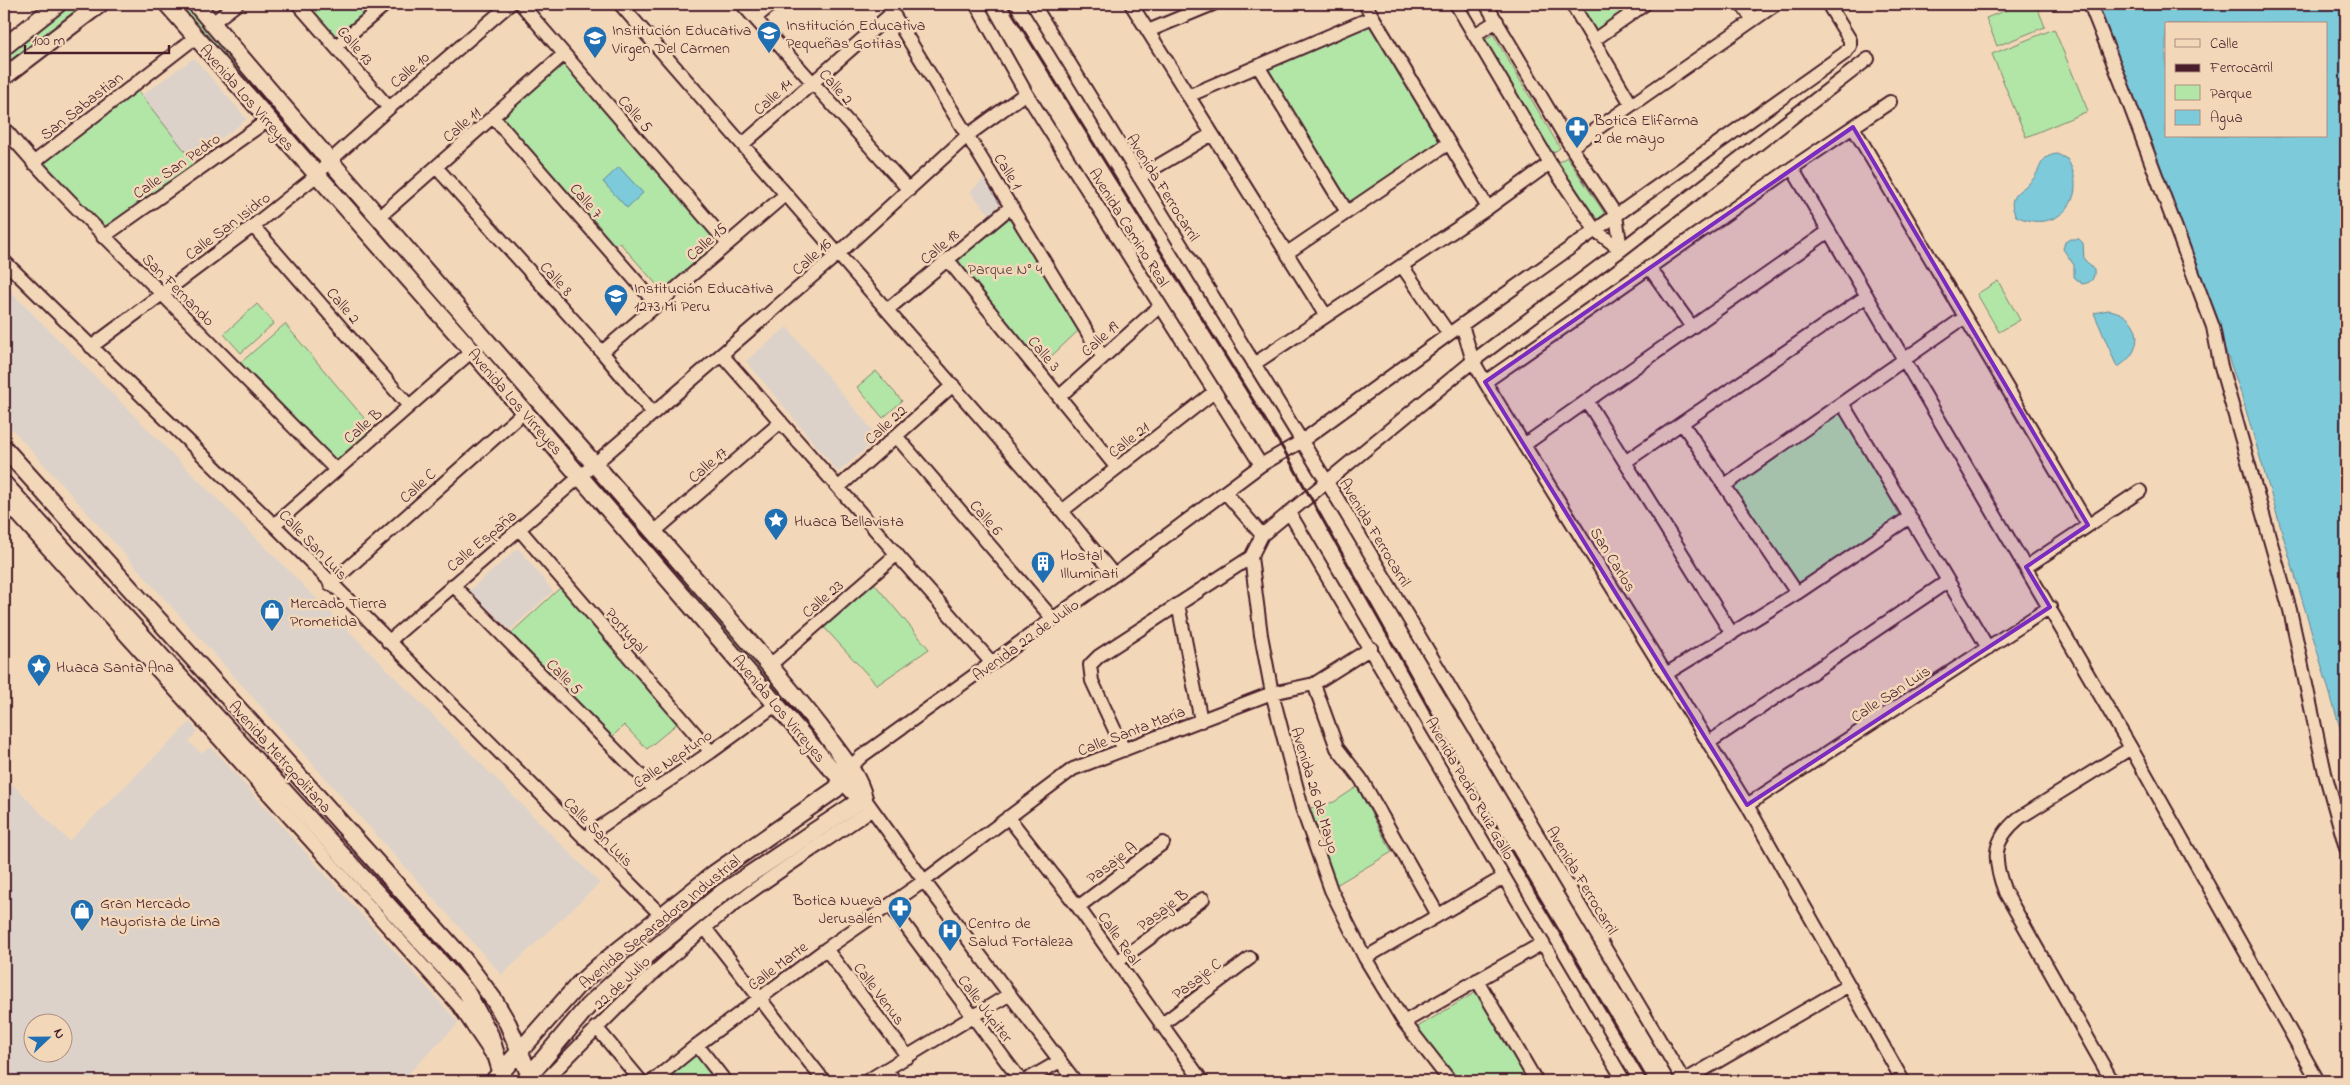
<svg xmlns="http://www.w3.org/2000/svg" width="2350" height="1085" font-family="'Indie Flower',sans-serif">
<rect width="100%" height="100%" fill="#f2d8b9"/>
<filter id="ink" filterUnits="userSpaceOnUse"><feTurbulence type="fractalNoise" baseFrequency=".02" numOctaves="2"/><feDisplacementMap in="SourceGraphic" scale="10" xChannelSelector="R" yChannelSelector="G"/><feConvolveMatrix kernelMatrix="1 2 1 2 8 2 1 2 1" color-interpolation-filters="sRGB"/></filter>
<g filter="url(#ink)">
<!-- built -->
<path fill="#dcd2ca" fill-rule="evenodd" d="M194 58 247 119 192 161 142 95Z
M985 178 1001 204 989 214 970 192Z
M4 285 600 883 502 975 4 420Z
M787 327 879 438 838 472 746 361Z
M518 548 553 591 510 630 469 591Z
M190 722 197 731 189 742 201 753 211 747 459 1023 401 1081H4V776L69 841ZM32 1022H62V1052H32Z"/>
<!-- green -->
<path fill="#b1e6a7" stroke="#7e8269" d="M70 4H88L4 68V54Z
M172 4H186L314 154 308 160Z
M306 4H375L335 37Z
M1575 4H1639L1597 33Z
M2021 4H2036L2045 27 1997 46 1986 18Z
M1368 24 1373 25 1443 138 1441 143 1351 206 1346 203 1266 71 1267 67Z
M2054 29 2088 111 2026 137 1992 54Z
M1493 34 1560 148 1550 155 1483 41Z
M565 62 722 242 665 294 620 243 610 245 602 237 600 227 501 118Z
M138 91 195 164 104 231 41 164Z
M1567 157 1605 214 1595 221 1557 163Z
M339 181 572 450 565 456 332 187Z
M1010 214 1080 329 1043 364 956 263Z
M1998 281 2020 320 1999 332 1977 294Z
M257 304 274 323 241 353 224 334Z
M285 324 375 431 338 463H333L239 364Z
M876 371 902 401 883 418 857 387Z
M1841 410 1904 516 1796 587 1733 487Z
M599 481 829 744 822 750 592 487Z
M872 581 929 649 877 685 822 625Z
M560 588 679 722 647 749 624 725 611 738 510 634Z
M1357 787 1392 852 1336 885 1310 808 1334 802Z
M1476 992 1528 1081H1456L1416 1028Z
M697 1054 719 1081H664Z"/>
<!-- water -->
<path fill="#7ccada" stroke="#688694" fill-rule="evenodd" d="M2099 4H2346V748L2240 390ZM2166 24H2326V136H2166Z
M2057 154 2067 159C2091 197 2058 236 2016 216 2004 193 2023 192 2034 178 2042 166 2040 156 2057 154Z
M619 167 643 193 627 208 603 182Z
M2070 239H2079L2083 243 2084 259 2094 270C2095 279 2091 283 2082 284L2074 277V265L2063 249 2065 242Z
M2108 310C2142 314 2147 352 2117 367L2094 313Z"/>
<g fill="none" stroke-linecap="round" stroke-linejoin="round">
<defs>
<path id="minor" d="M298 4 389 108
M521 4 728 244
M620 4 1062 511 1114 575
M742 4 909 190
M887 4 1102 356
M976 4 1026 93 1261 465
M1033 4 1346 513 1684 1081
M1131 4 1326 316
M1365 4 1488 208
M1456 4 1550 163 1595 230 1621 250
M1486 4 1571 147 1616 215 1621 250
M1572 4 1631 104
M1742 4 1752 19
M2090 4 2121 82 2213 327 2220 363 2290 610 2325 773 2346 848
M755 18 772 4
M212 23 237 4
M1148 31 1213 4
M1474 35 1497 21
M1594 40 1645 4
M336 46 386 4
M1258 66 1347 212
M1188 96 1373 17
M493 117 657 305
M1853 127 2088 525
M4 128C54 188 110 241 164 296 221 353 278 411 335 469
M743 144 892 13
M1571 147 1776 4
M33 163 196 37
M436 167 602 352 653 413
M1792 168 2131 748 2318 1081
M1139 177 1212 134
M378 218 564 54
M253 226 409 406
M103 237 268 120
M1287 253 1449 143
M948 260 1117 468
M4 261 274 525 662 916
M1402 266 1449 334
M1649 267 1692 327
M887 310 1012 206
M1462 325 1473 361 1485 382 1747 805 1903 1081
M91 347 253 226 316 176 331 160 389 108 510 4
M602 352 786 194
M722 355 992 663
M1254 364 1488 208 1550 163
M1485 382 1792 168 1890 102
M1060 396 1160 306
M1587 401 1732 634
M1842 403 1988 648
M1682 423 1797 593
M896 436 1053 619
M1524 445 1829 231
M1625 462 1867 296
M1725 485 1965 317
M839 487 953 385
M1225 492 1262 535
M4 500 459 1006 491 1053
M1062 511 1214 392
M1289 512 1624 1081
M274 525 472 351
M519 529 711 752
M654 532 781 422
M2026 567 2140 491
M330 584 525 411
M453 585 655 790
M1178 604 1201 721
M388 642 838 254 968 135 1026 93
M769 666 897 554
M1666 674 1797 593 1910 517
M1314 684 1337 748 1361 779 1438 915
M1708 743 1948 581
M1124 750 1092 681 1090 665 1099 656 1251 557
M850 767 862 756 1114 575 1261 465 1302 441 1449 334 1845 53 1850 46V40L1828 4
M867 802 924 881 1075 1081
M1747 805 2050 607
M1008 817 1078 907 1202 1081
M584 838 711 752 777 704
M890 905 1021 1081
M1078 907 1163 843
M705 928 824 1081
M826 949 908 1057
M1365 958 1504 877
M1117 962 1203 899
M1477 980 1536 1081
M1404 1022 1543 943
M1161 1025 1250 958
M596 1027 641 1081
M697 1045 725 1081
M887 1069 894 1081
M545 1081C603 1021 662 961 728 909 774 873 825 842 872 809
M653 1081 697 1045 826 949 924 881 1073 769 1272 693 1314 684 1371 648
M867 1081 1010 994
M1025 1081 1060 1061
M1450 1081 1404 1022 1365 958 1331 890 1302 808 1272 693 1261 635 1251 557 1262 535 1473 361 1621 250 1868 59
M1684 1081 1849 985
M2112 1081 2005 892C1993 860 1991 841 2019 818L2131 748"/>
<path id="major" d="M167 4 472 351 828 765 853 791 864 798
M196 4C363 203 536 396 706 592 747 640 789 686 827 736 841 756 858 774 864 798
M4 47 58 4
M4 77 100 4
M4 448 464 960 494 1000 508 1024 532 1081
M4 484 466 991 490 1035 504 1081
M495 1079 578 985 600 965 715 873 836 789 848 772
M525 1081 588 1006 614 982 722 893 864 798"/>
</defs>
<!-- minor casing -->
<use href="#minor" stroke="#4a1f2b" stroke-width="16"/>
<!-- major casing -->
<use href="#major" stroke="#4a1f2b" stroke-width="20"/>
<!-- minor -->
<use href="#minor" stroke="#f2d8b9" stroke-width="12"/>
<!-- major -->
<use href="#major" stroke="#f2d8b9" stroke-width="16"/>
<!-- rail -->
<path stroke="#4a1f2b" stroke-width="3" d="M1007 4 1285 452 1462 768 1648 1081"/>
</g>
</g>
<!-- marked area -->
<path fill="#7b2cbf" fill-opacity="0.2" stroke="#7b2cbf" stroke-width="4" stroke-linejoin="round" d="M1853 127 2088 525 2026 567 2050 607 1747 805 1485 382Z"/>
<!-- icons -->
<defs>
<symbol id="school-pin" viewBox="-11 -11 22 30"><path d="M0 17L-7.5 6A9.5 9.5 0 1 1 7.5 6Z" fill="#1f6fb2" stroke="#f2d8b9"/><path d="M0-5L7-2L0 1L-7-2ZM-4 1L0 2.5L4 1V4Q0 6-4 4Z" fill="#fff"/></symbol>
<symbol id="pharmacy-pin" viewBox="-11 -11 22 30"><path d="M0 17L-7.5 6A9.5 9.5 0 1 1 7.5 6Z" fill="#1f6fb2" stroke="#f2d8b9"/><path d="M-2-6h4v4h4v4h-4v4h-4v-4h-4v-4h4Z" fill="#fff"/></symbol>
<symbol id="sight-pin" viewBox="-11 -11 22 30"><path d="M0 17L-7.5 6A9.5 9.5 0 1 1 7.5 6Z" fill="#1f6fb2" stroke="#f2d8b9"/><path d="M0-6L1.8-2.2L6-1.7L2.9 1.2L3.7 5.4L0 3.3L-3.7 5.4L-2.9 1.2L-6-1.7L-1.8-2.2Z" fill="#fff"/></symbol>
<symbol id="building-pin" viewBox="-11 -11 22 30"><path d="M0 17L-7.5 6A9.5 9.5 0 1 1 7.5 6Z" fill="#1f6fb2" stroke="#f2d8b9"/><path d="M-4-6H4V6H1V3H-1V6H-4ZM-2.5-4.3h1.7v1.8h-1.7ZM.8-4.3h1.7v1.8H.8ZM-2.5-1h1.7V.8h-1.7ZM.8-1h1.7V.8H.8Z" fill="#fff"/></symbol>
<symbol id="shop-pin" viewBox="-11 -11 22 30"><path d="M0 17L-7.5 6A9.5 9.5 0 1 1 7.5 6Z" fill="#1f6fb2" stroke="#f2d8b9"/><path d="M-5-2.5h2.3a2.7 3.5 0 0 1 5.4 0H5L5.5 6h-11ZM-1.5-2.5h3a1.5 2.3 0 0 0-3 0Z" fill="#fff"/></symbol>
<symbol id="hospital-pin" viewBox="-11 -11 22 30"><path d="M0 17L-7.5 6A9.5 9.5 0 1 1 7.5 6Z" fill="#1f6fb2" stroke="#f2d8b9"/><path d="M-5-5h3v3.5h4V-5h3V5h-3V1.5h-4V5h-3Z" fill="#fff"/></symbol>
</defs>
<g fill-rule="evenodd">
<use href="#school-pin" x="755" y="19" width="28" height="38"/>
<use href="#school-pin" x="581" y="24" width="28" height="38"/>
<use href="#pharmacy-pin" x="1563" y="114" width="28" height="38"/>
<use href="#school-pin" x="602" y="282" width="28" height="38"/>
<use href="#sight-pin" x="762" y="506" width="28" height="38"/>
<use href="#building-pin" x="1029" y="549" width="28" height="38"/>
<use href="#shop-pin" x="258" y="597" width="28" height="38"/>
<use href="#sight-pin" x="25" y="652" width="28" height="38"/>
<use href="#pharmacy-pin" x="886" y="894" width="28" height="38"/>
<use href="#shop-pin" x="68" y="897" width="28" height="38"/>
<use href="#hospital-pin" x="936" y="917" width="28" height="38"/>
</g>
<g text-anchor="middle" stroke-width="5" stroke-linejoin="round" paint-order="stroke">
<!-- poi labels -->
<g font-size="16" fill="#4a1f2b" stroke="#f2d8b9" text-anchor="start">
<text x="786" y="30">Institución Educativa<tspan x="786" dy="18">Pequeñas Gotitas</tspan></text>
<text x="612" y="35">Institución Educativa<tspan x="612" dy="18">Virgen Del Carmen</tspan></text>
<text x="1594" y="125">Botica Elifarma<tspan x="1594" dy="18">2 de mayo</tspan></text>
<text x="634" y="293">Institución Educativa<tspan x="634" dy="18">1273 Mi Peru</tspan></text>
<text x="794" y="526">Huaca Bellavista</text>
<text x="1060" y="560">Hostal<tspan x="1060" dy="18">Illuminati</tspan></text>
<text x="290" y="608">Mercado Tierra<tspan x="290" dy="18">Prometida</tspan></text>
<text x="56" y="672">Huaca Santa Ana</text>
<text x="882" y="905" text-anchor="end">Botica Nueva<tspan x="882" dy="18">Jerusalén</tspan></text>
<text x="100" y="908">Gran Mercado<tspan x="100" dy="18">Mayorista de Lima</tspan></text>
<text x="968" y="928">Centro de<tspan x="968" dy="18">Salud Fortaleza</tspan></text>
</g>
<!-- street labels -->
<g font-size="16" fill="#4a1f2b" stroke="#f2d8b9">
<text transform="translate(356 45) rotate(49)" y="6">Calle 13</text>
<text transform="translate(409 69) rotate(-41)" y="6">Calle 10</text>
<text transform="translate(837 86) rotate(48)" y="6">Calle 2</text>
<text transform="translate(772 96) rotate(-42)" y="6">Calle 14</text>
<text transform="translate(248 97) rotate(49)" y="6">Avenida Los Virreyes</text>
<text transform="translate(81 105) rotate(-38)" y="6">San Sabastian</text>
<text transform="translate(636 113) rotate(49)" y="6">Calle 5</text>
<text transform="translate(461 124) rotate(-41)" y="6">Calle 11</text>
<text transform="translate(176 165) rotate(-35)" y="6">Calle San Pedro</text>
<text transform="translate(1009 171) rotate(58)" y="6">Calle 1</text>
<text transform="translate(1164 187) rotate(58)" y="6">Avenida Ferrocarril</text>
<text transform="translate(587 200) rotate(49)" y="6">Calle 7</text>
<text transform="translate(227 225) rotate(-37)" y="6">Calle San Isidro</text>
<text transform="translate(1130 227) rotate(58)" y="6">Avenida Camino Real</text>
<text transform="translate(706 241) rotate(-41)" y="6">Calle 15</text>
<text transform="translate(939 246) rotate(-40)" y="6">Calle 18</text>
<text transform="translate(811 256) rotate(-41)" y="6">Calle 16</text>
<text transform="translate(557 278) rotate(48)" y="6">Calle 8</text>
<text transform="translate(179 289) rotate(45)" y="6">San Fernando</text>
<text transform="translate(344 305) rotate(49)" y="6">Calle 2</text>
<text transform="translate(1099 338) rotate(-42)" y="6">Calle 19</text>
<text transform="translate(1045 353) rotate(50)" y="6">Calle 3</text>
<text transform="translate(516 401) rotate(49)" y="6">Avenida Los Virreyes</text>
<text transform="translate(885 424) rotate(-42)" y="6">Calle 22</text>
<text transform="translate(362 425) rotate(-41)" y="6">Calle B</text>
<text transform="translate(1128 439) rotate(-38)" y="6">Calle 21</text>
<text transform="translate(707 464) rotate(-41)" y="6">Calle 17</text>
<text transform="translate(417 485) rotate(-42)" y="6">Calle C</text>
<text transform="translate(987 517) rotate(49)" y="6">Calle 6</text>
<text transform="translate(1376 532) rotate(59)" y="6">Avenida Ferrocarril</text>
<text transform="translate(481 540) rotate(-40)" y="6">Calle España</text>
<text transform="translate(314 544) rotate(46)" y="6">Calle San Luis</text>
<text transform="translate(1614 559) rotate(58)" y="6">San Carlos</text>
<text transform="translate(822 598) rotate(-41)" y="6">Calle 23</text>
<text transform="translate(627 630) rotate(49)" y="6">Portugal</text>
<text transform="translate(1025 639) rotate(-36)" y="6">Avenida 22 de Julio</text>
<text transform="translate(565 676) rotate(45)" y="6">Calle 5</text>
<text transform="translate(1890 693) rotate(-33)" y="6">Calle San Luis</text>
<text transform="translate(780 708) rotate(50)" y="6">Avenida Los Virreyes</text>
<text transform="translate(1131 730) rotate(-21)" y="6">Calle Santa María</text>
<text transform="translate(281 756) rotate(48)" y="6">Avenida Metropolitana</text>
<text transform="translate(672 758) rotate(-34)" y="6">Calle Neptuno</text>
<text transform="translate(1471 788) rotate(60)" y="6">Avenida Pedro Ruiz Gallo</text>
<text transform="translate(1316 790) rotate(73)" y="6">Avenida 26 de Mayo</text>
<text transform="translate(599 831) rotate(45)" y="6">Calle San Luis</text>
<text transform="translate(1111 862) rotate(-37)" y="6">Pasaje A</text>
<text transform="translate(1583 880) rotate(59)" y="6">Avenida Ferrocarril</text>
<text transform="translate(1162 909) rotate(-37)" y="6">Pasaje B</text>
<text transform="translate(659 921) rotate(-39)" y="6">Avenida Separadora Industrial</text>
<text transform="translate(1120 938) rotate(55)" y="6">Calle Real</text>
<text transform="translate(777 965) rotate(-37)" y="6">Calle Marte</text>
<text transform="translate(1196 978) rotate(-37)" y="6">Pasaje C</text>
<text transform="translate(621 982) rotate(-43)" y="6">22 de Julio</text>
<text transform="translate(880 993) rotate(53)" y="6">Calle Venus</text>
<text transform="translate(986 1008) rotate(53)" y="6">Calle Júpiter</text>
</g>
<!-- park labels -->
<g font-size="16" fill="#593d3e" stroke="#f2d8b9">
<text x="1005" y="274">Parque N° 4</text>
</g>
</g>
<!-- margin -->
<rect width="2350" height="1085" fill="none" stroke="#f2d8b9" stroke-width="20"/>
<rect x="10" y="10" width="2330" height="1065" fill="none" stroke="#4a1f2b" stroke-width="2" filter="url(#ink)"/>
<!-- legend -->
<rect x="2165" y="22" width="162" height="115" fill="#f2d8b9" stroke="#af8e80"/>
<rect x="2175" y="39" width="25" height="8" fill="#f2d8b9" stroke="#af8e80"/>
<text x="2210" y="48" font-size="15" fill="#4a1f2b">Calle</text>
<rect x="2175" y="64" width="25" height="8" fill="#4a1f2b" stroke="#af8e80"/>
<text x="2210" y="72" font-size="15" fill="#4a1f2b">Ferrocarril</text>
<rect x="2175" y="85" width="25" height="15" fill="#b1e6a7" stroke="#af8e80"/>
<text x="2210" y="98" font-size="15" fill="#4a1f2b">Parque</text>
<rect x="2175" y="110" width="25" height="15" fill="#7ccada" stroke="#af8e80"/>
<text x="2210" y="122" font-size="15" fill="#4a1f2b">Agua</text>
<!-- north arrow -->
<g transform="translate(48 1038) rotate(68)"><circle r="24" fill="#f2d8b9" stroke="#af8e80"/>
<path d="M0-4L9 19L0 12L-9 19Z" fill="#1f6fb2"/>
<text y="-8" font-size="14" font-weight="bold" text-anchor="middle" fill="#4a1f2b">N</text>
</g>
<!-- scale -->
<path d="M25 45v8h144v-8" fill="none" stroke="#4a1f2b" stroke-width="2.5"/>
<text x="32" y="45" font-size="15" fill="#4a1f2b" stroke="#f2d8b9" stroke-width="4" paint-order="stroke">100 m</text>
</svg>
